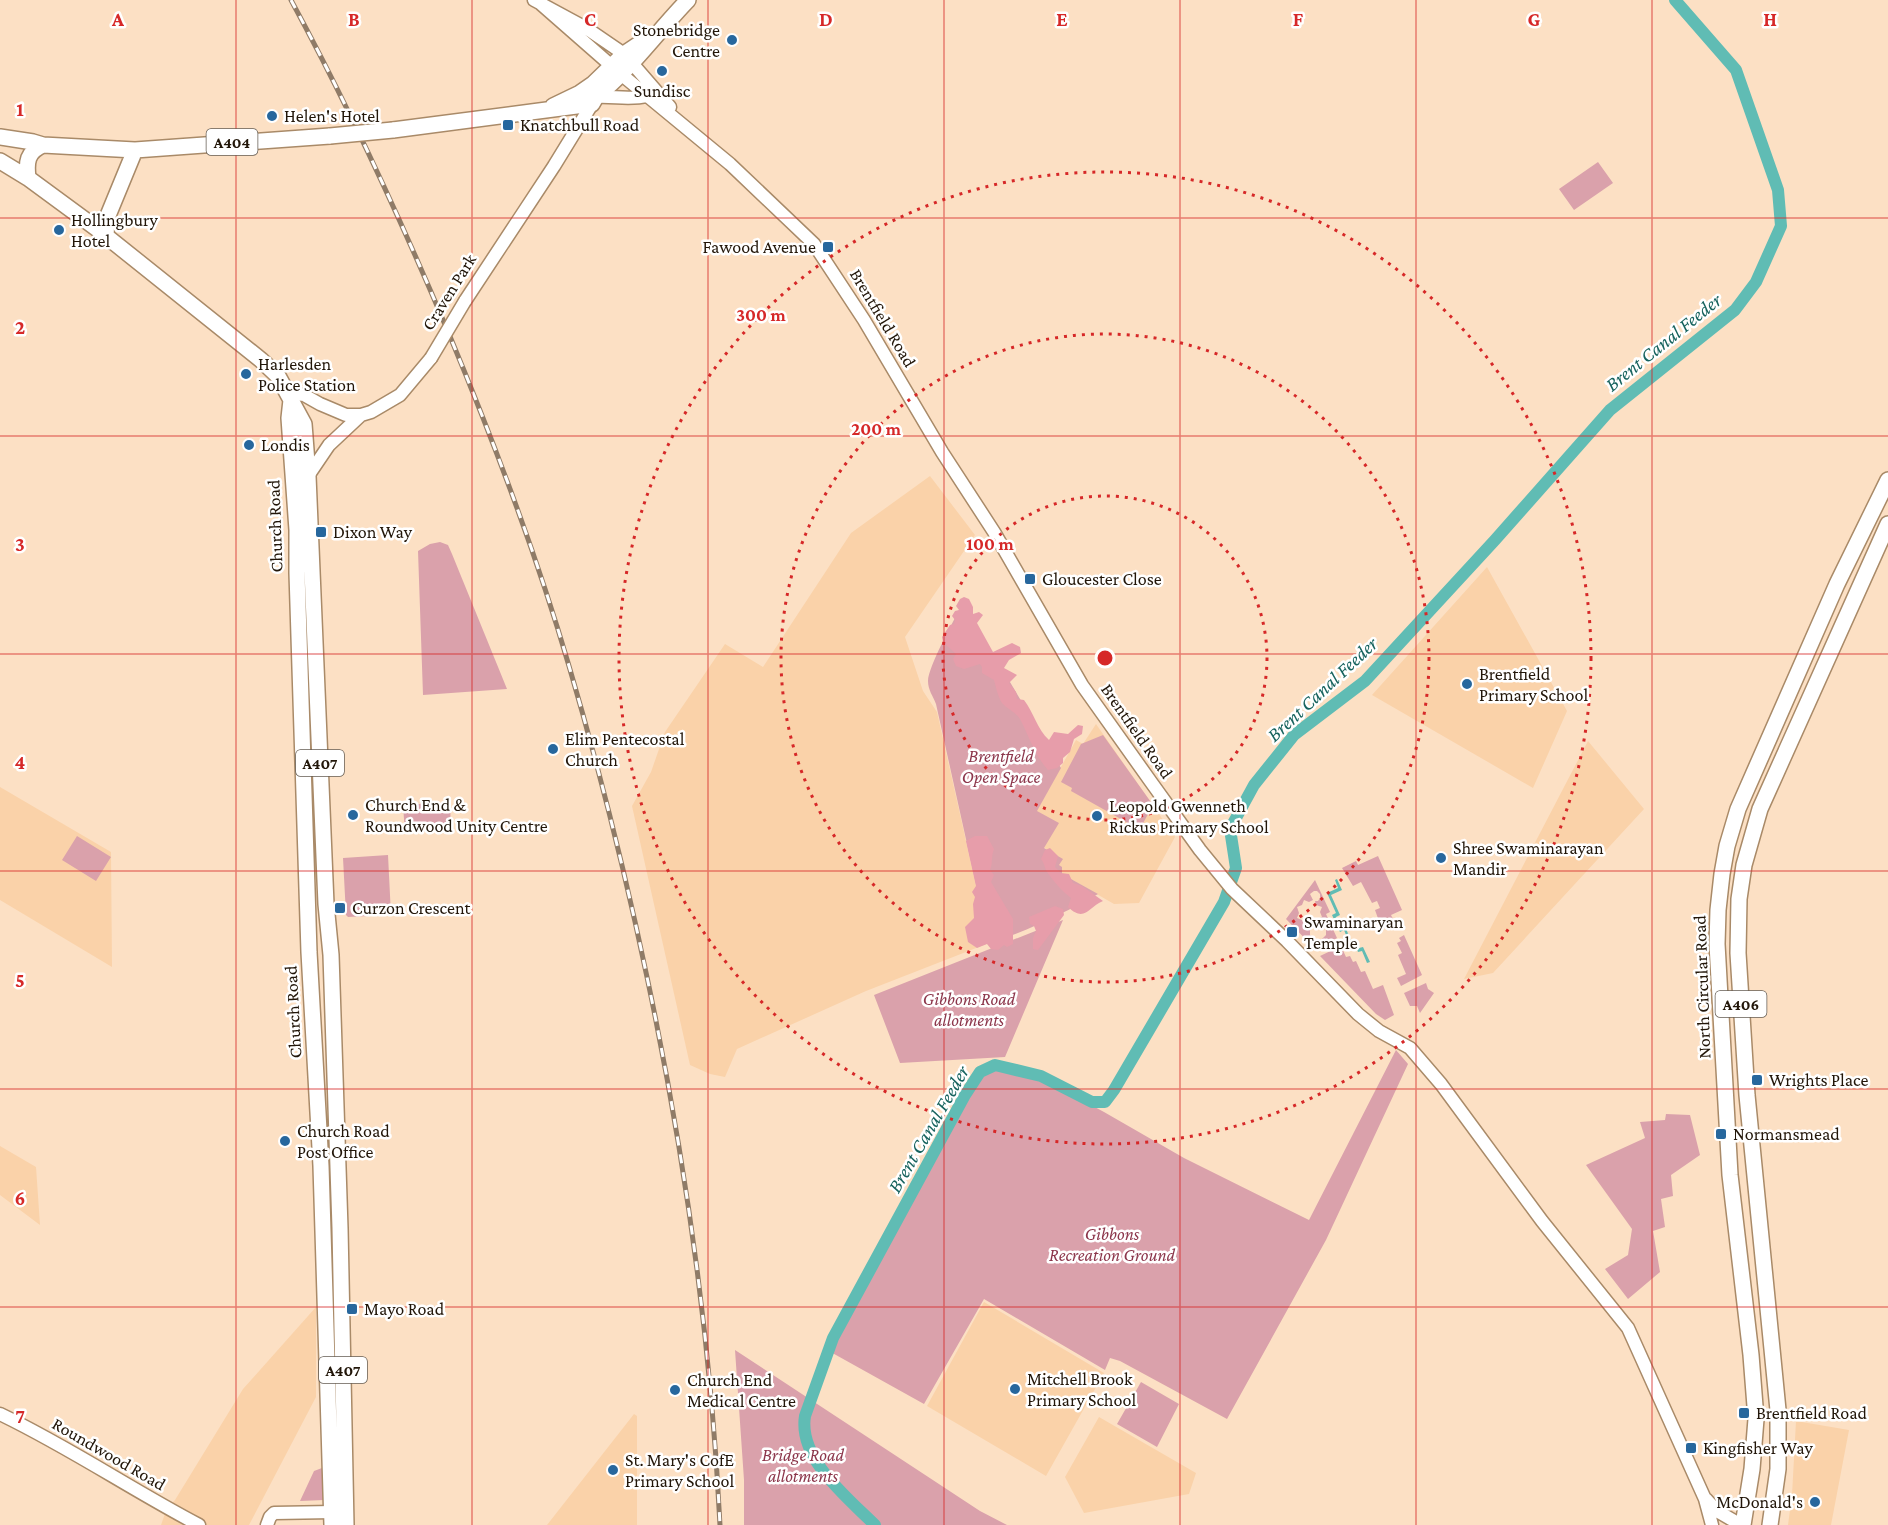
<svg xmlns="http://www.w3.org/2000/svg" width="1888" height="1525" font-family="'Crimson Pro',serif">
<rect width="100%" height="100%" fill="#fce0c4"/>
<!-- built -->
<path fill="#fad2a9" d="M930 476 975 535 905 637 923 691 937 712 989 943 866 991 737 1049 725 1077 710 1074 690 1065 632 806 651 772 665 732 725 644 763 667 851 533Z
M1487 567 1567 711 1533 788 1372 695Z
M1096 724 1175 837 1139 903 1114 904 1062 874 1055 867 1058 856 1023 835 1076 740 1083 744Z
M1588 741 1644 809 1493 973 1464 979Z
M0 787 111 852 112 967 0 900Z
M0 1146 36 1167 40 1225 0 1195Z
M984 1302 1104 1373 1046 1476 927 1406Z
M316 1307V1397L249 1525H161L167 1508 175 1500 243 1389Z
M634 1414 637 1416V1525H547Z
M1099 1417 1196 1473 1189 1494 1084 1513 1065 1477Z
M1796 1421 1849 1430 1831 1525H1788L1792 1495Z"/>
<!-- green -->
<path fill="#daa1ab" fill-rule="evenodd" d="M1598 162 1613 183 1574 210 1559 189Z
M440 542 448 545 452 554 507 689 423 695 418 551 430 544Z
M963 603 1061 768 1037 811 1059 823 1044 848 1063 859 1059 865 1062 867V874L1098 894C1066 912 1024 933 989 943L936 704C933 696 928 690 928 681 928 667 955 618 963 603Z
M1103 735 1153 805 1141 827 1136 824 1135 827 1071 791 1072 788 1061 782 1081 744Z
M450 802 451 830 405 833 403 805Z
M77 836 111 857 96 881 62 860Z
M388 855 391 915 348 917 346 915 343 858Z
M1378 856 1402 910 1391 915 1393 919 1380 924 1375 910 1380 908 1377 901 1372 903 1361 882 1353 886 1342 868 1356 861 1358 865Z
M1315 880 1330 912 1326 914 1337 938 1316 950 1286 919ZM1314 891H1317L1320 894V898L1318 901H1315L1316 905 1322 907 1320 912 1322 917 1317 919 1315 924 1321 923 1326 928V935L1322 939 1315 940 1310 935V929L1314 924 1310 922 1305 925 1302 920 1297 918 1299 913 1297 907 1302 905 1304 900 1309 902 1313 900 1310 894Z
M1063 920 1005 1057 900 1063 874 995Z
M1404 935 1422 975 1401 986 1397 978 1406 974 1398 955 1402 953 1397 943 1401 941 1399 938Z
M1341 946 1346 957 1350 956 1353 962 1356 961 1361 972 1365 971 1373 989 1383 985 1394 1015 1385 1020 1376 1014 1320 956Z
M1426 983 1428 989 1434 993 1420 1013 1417 1006H1410L1404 993Z
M1396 1050 1408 1064 1326 1240 1227 1419 1120 1361 1110 1358 1105 1370 984 1299 924 1404 827 1350 831 1334 977 1069H999L1041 1078 1104 1112 1184 1158 1309 1220Z
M1666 1114 1690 1115 1700 1155 1671 1175 1673 1196 1661 1199 1665 1227 1653 1231 1660 1272 1628 1299 1605 1269 1628 1255 1632 1229 1586 1165 1645 1138 1640 1122 1665 1120Z
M735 1350 980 1511 1007 1525H744V1480Z
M1141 1382 1179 1404 1157 1447 1117 1424Z
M322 1468 324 1500 300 1501 314 1471Z"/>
<!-- forest -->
<path fill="#e79daa" d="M964 597 969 599 973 607V614L979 612 983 615 977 623 993 652 1012 643 1020 647 1021 653 1009 660 1004 668 1017 675 1009 683 1016 692 1017 699 1024 700C1034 713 1037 729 1049 740L1054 732 1068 734 1078 725 1083 726 1082 734 1074 739 1070 752 1063 758V763L1057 768 1048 770C1035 756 1029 736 1020 719 1016 712 1007 709 1002 703 998 697 996 687 994 680L982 673V667L980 664 964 669 956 666 953 659 956 654 943 642 942 637 950 625 954 624 955 620 952 616 955 611 959 610 956 606 960 599Z
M975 836H987L994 849C991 856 993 863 990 870L994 875 991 882 1013 919V944L1007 947 1004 945 998 950 991 949 987 944 977 948 968 942 965 927 974 918 973 904 975 897 972 892 976 886 966 841Z
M1050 848 1058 856 1055 867 1061 873 1069 874 1073 883 1082 886 1103 901C1088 907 1085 923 1068 907L1071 898C1062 891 1054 882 1047 872 1044 867 1045 864 1041 859L1045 850Z
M1055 906 1063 909 1064 915 1038 950 1033 949V938L1036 931 1034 926 1030 924 1029 917Z"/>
<!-- water -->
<path fill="#60bcb4" d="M1337 879 1342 890 1331 895 1340 915 1336 917 1341 928 1345 926 1351 941 1355 939 1359 948 1363 947 1370 962 1367 963 1362 951 1358 952 1354 943 1350 945 1344 930 1340 932 1332 915 1336 913 1327 893 1338 888 1335 880Z"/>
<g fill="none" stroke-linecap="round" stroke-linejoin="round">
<!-- canal -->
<path stroke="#60bcb4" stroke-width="12" d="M875 1525C848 1498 798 1459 805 1416L833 1338 965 1095 980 1072 995 1065 1041 1076 1092 1102H1105L1114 1090 1224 902 1236 868 1230 829 1254 785 1294 735 1365 681 1495 540 1610 410 1735 310 1756 282 1781 226 1778 190 1736 70 1675 0"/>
<defs>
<path id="tertiary" d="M534 0 586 28 624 54 670 107
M541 4 622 75 730 164 814 244 864 320 942 452 994 532 1082 685 1151 782 1200 850 1232 889 1287 941 1358 1014 1379 1031 1410 1048 1441 1084 1542 1221 1628 1328 1705 1499 1712 1525
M596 97C613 96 631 100 647 96
M465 301 554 166 592 104
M288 393 304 395 320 404 346 415H361L371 412 400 395 431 358
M308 476 329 445 361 415
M0 1414C69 1447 132 1490 199 1525
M1706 1499 1717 1511 1741 1525
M267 1525 270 1517 274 1513 333 1512"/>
<path id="primary" d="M553 106 580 93 593 84 624 54 648 38
M393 130 592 104 596 97C631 69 657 32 688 0
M0 137 33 142 43 145 135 150 330 136
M0 161 28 178 96 228 261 360 278 376 304 424 308 476 326 904 331 955 340 1228 346 1525
M28 178C26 162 27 152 43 145
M106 236 107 218 135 150
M291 400 289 418 297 530V573L309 952 321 1166 332 1525"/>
<path id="trunk" d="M1743 1525 1752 1469 1756 1419 1751 1355 1730 1175 1717 944 1718 910 1722 874 1727 846 1738 809 1837 584 1888 480
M1770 1525 1778 1469V1410L1747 1095 1738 953 1739 899 1744 865 1760 809 1888 524"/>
</defs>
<!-- tertiary casing -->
<use href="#tertiary" stroke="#a98a68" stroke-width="15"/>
<!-- primary casing -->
<use href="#primary" stroke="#a98a68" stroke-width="18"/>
<!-- trunk casing -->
<use href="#trunk" stroke="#a98a68" stroke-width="18"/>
<!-- tertiary -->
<use href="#tertiary" stroke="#fff" stroke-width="12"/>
<!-- primary -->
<use href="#primary" stroke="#fff" stroke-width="15"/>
<!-- trunk -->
<use href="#trunk" stroke="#fff" stroke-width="15"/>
<defs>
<path id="rail" d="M291 0C350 109 401 220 449 334 494 442 536 553 569 666 599 768 625 872 647 977 685 1157 711 1341 720 1525"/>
</defs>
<!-- rail casing -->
<use href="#rail" stroke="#8f7b67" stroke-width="5"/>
<!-- rail -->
<use href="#rail" stroke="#fff" stroke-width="3" stroke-dasharray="9" stroke-linecap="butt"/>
<defs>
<path id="tertiary-bridge" d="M431 358 465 301"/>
<path id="primary-bridge" d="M330 136 393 130"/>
</defs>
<!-- tertiary-bridge casing -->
<use href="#tertiary-bridge" stroke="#a98a68" stroke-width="15" stroke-linecap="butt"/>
<!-- primary-bridge casing -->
<use href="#primary-bridge" stroke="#a98a68" stroke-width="18" stroke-linecap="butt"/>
<!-- tertiary-bridge -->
<use href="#tertiary-bridge" stroke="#fff" stroke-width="12"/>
<!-- primary-bridge -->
<use href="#primary-bridge" stroke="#fff" stroke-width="15"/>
</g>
<!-- grid -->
<path fill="none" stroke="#d62828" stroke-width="1.5" stroke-opacity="0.55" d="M236 0V1525M472 0V1525M708 0V1525M944 0V1525M1180 0V1525M1416 0V1525M1652 0V1525M0 218H1888M0 436H1888M0 654H1888M0 871H1888M0 1089H1888M0 1307H1888"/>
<!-- distance rings -->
<g fill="none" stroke="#d62828" stroke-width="3" stroke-dasharray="3 6">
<circle cx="1105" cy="658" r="162"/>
<circle cx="1105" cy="658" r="324"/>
<circle cx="1105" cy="658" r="486"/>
</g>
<!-- markers -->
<g fill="#27679d" stroke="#fff" stroke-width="2">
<circle cx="732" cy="40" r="6"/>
<circle cx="662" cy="71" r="6"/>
<circle cx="272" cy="116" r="6"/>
<rect x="502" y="119" width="12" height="12" rx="3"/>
<circle cx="59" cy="230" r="6"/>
<rect x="822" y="241" width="12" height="12" rx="3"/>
<circle cx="246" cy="374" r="6"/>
<circle cx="249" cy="445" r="6"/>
<rect x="315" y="526" width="12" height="12" rx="3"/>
<rect x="1024" y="573" width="12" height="12" rx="3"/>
<circle cx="1467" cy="684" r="6"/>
<circle cx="553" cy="749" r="6"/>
<circle cx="353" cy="815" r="6"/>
<circle cx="1097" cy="816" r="6"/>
<circle cx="1441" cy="858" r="6"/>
<rect x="334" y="902" width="12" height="12" rx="3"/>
<rect x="1286" y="926" width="12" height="12" rx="3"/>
<rect x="1751" y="1074" width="12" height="12" rx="3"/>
<rect x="1715" y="1128" width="12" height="12" rx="3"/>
<circle cx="285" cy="1141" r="6"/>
<rect x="346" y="1303" width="12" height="12" rx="3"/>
<circle cx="1015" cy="1389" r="6"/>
<circle cx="675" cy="1390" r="6"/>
<rect x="1738" y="1407" width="12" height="12" rx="3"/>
<rect x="1685" y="1442" width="12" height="12" rx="3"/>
<circle cx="613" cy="1470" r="6"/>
<circle cx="1815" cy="1502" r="6"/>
</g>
<g text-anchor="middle" stroke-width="5" stroke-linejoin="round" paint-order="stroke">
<!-- shield labels -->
<g fill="#fff" stroke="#645c53" stroke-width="1.5">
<rect x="206.5" y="129" width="51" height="26" rx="4.5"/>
<rect x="296" y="750" width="48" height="26" rx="4.5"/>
<rect x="1715.5" y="991" width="51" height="26" rx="4.5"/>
<rect x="319" y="1357" width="48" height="26" rx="4.5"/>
</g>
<g font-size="16" font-weight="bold" fill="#221609">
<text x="232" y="148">A404</text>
<text x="320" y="769">A407</text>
<text x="1741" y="1010">A406</text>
<text x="343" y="1376">A407</text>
</g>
<!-- poi labels -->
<g font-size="18" fill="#221609" stroke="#fff" text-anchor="start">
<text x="720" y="36" text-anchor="end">Stonebridge<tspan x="720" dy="21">Centre</tspan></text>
<text x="662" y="97" text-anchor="middle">Sundisc</text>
<text x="284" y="122">Helen's Hotel</text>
<text x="520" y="131">Knatchbull Road</text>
<text x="71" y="226">Hollingbury<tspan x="71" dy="21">Hotel</tspan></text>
<text x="816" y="253" text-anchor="end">Fawood Avenue</text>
<text x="258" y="370">Harlesden<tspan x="258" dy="21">Police Station</tspan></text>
<text x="261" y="451">Londis</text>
<text x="333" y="538">Dixon Way</text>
<text x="1042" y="585">Gloucester Close</text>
<text x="1479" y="680">Brentfield<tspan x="1479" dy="21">Primary School</tspan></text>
<text x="565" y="745">Elim Pentecostal<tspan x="565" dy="21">Church</tspan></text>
<text x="365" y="811">Church End &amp;<tspan x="365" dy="21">Roundwood Unity Centre</tspan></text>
<text x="1109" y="812">Leopold Gwenneth<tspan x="1109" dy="21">Rickus Primary School</tspan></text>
<text x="1453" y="854">Shree Swaminarayan<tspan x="1453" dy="21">Mandir</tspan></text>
<text x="352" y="914">Curzon Crescent</text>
<text x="1304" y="928">Swaminaryan<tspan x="1304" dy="21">Temple</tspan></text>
<text x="1769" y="1086">Wrights Place</text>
<text x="297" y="1137">Church Road<tspan x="297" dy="21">Post Office</tspan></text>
<text x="1733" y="1140">Normansmead</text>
<text x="364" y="1315">Mayo Road</text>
<text x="1027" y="1385">Mitchell Brook<tspan x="1027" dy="21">Primary School</tspan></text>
<text x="687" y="1386">Church End<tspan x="687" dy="21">Medical Centre</tspan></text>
<text x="1756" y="1419">Brentfield Road</text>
<text x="1703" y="1454">Kingfisher Way</text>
<text x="625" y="1466">St. Mary's CofE<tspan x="625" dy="21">Primary School</tspan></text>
<text x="1803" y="1508" text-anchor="end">McDonald's</text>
</g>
<!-- street labels -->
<g font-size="18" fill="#221609" stroke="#fff">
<text transform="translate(449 292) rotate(-58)" y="6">Craven Park</text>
<text transform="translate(883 318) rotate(59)" y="6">Brentfield Road</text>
<text transform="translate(275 526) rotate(-92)" y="6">Church Road</text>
<text transform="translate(1137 731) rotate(55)" y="6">Brentfield Road</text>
<text transform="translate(1702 987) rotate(-92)" y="6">North Circular Road</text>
<text transform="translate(293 1012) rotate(-93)" y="6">Church Road</text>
<text transform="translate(109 1454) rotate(30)" y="6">Roundwood Road</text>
</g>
<!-- park labels -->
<g font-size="18" font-style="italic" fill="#8c364b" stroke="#fff">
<text x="1001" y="762">Brentfield<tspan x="1001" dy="21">Open Space</tspan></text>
<text x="969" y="1005">Gibbons Road<tspan x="969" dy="21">allotments</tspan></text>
<text x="1112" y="1240">Gibbons<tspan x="1112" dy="21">Recreation Ground</tspan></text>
<text x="803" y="1461">Bridge Road<tspan x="803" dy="21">allotments</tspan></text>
</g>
<!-- water labels -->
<g font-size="20" font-style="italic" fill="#17635e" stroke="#fff">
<text transform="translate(1663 342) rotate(-39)" y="7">Brent Canal Feeder</text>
<text transform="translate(1322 689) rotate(-43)" y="7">Brent Canal Feeder</text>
<text transform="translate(928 1129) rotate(-60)" y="7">Brent Canal Feeder</text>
</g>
</g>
<g font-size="20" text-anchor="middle" font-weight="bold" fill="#d62828" stroke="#fff" stroke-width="5" stroke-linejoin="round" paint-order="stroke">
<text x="118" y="26">A</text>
<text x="354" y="26">B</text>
<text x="590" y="26">C</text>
<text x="826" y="26">D</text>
<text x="1062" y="26">E</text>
<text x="1298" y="26">F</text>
<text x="1534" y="26">G</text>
<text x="1770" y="26">H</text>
<text x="20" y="116">1</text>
<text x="20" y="334">2</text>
<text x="20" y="551">3</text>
<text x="20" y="769">4</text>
<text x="20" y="987">5</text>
<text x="20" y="1205">6</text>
<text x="20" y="1423">7</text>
</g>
<circle cx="1105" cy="658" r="9" fill="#d62828" stroke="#fff" stroke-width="3"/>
<g font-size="18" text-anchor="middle" font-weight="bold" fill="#d62828" stroke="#fff" stroke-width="5" stroke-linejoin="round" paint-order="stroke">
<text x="761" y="321">300 m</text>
<text x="876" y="435">200 m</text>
<text x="990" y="550">100 m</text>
</g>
</svg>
